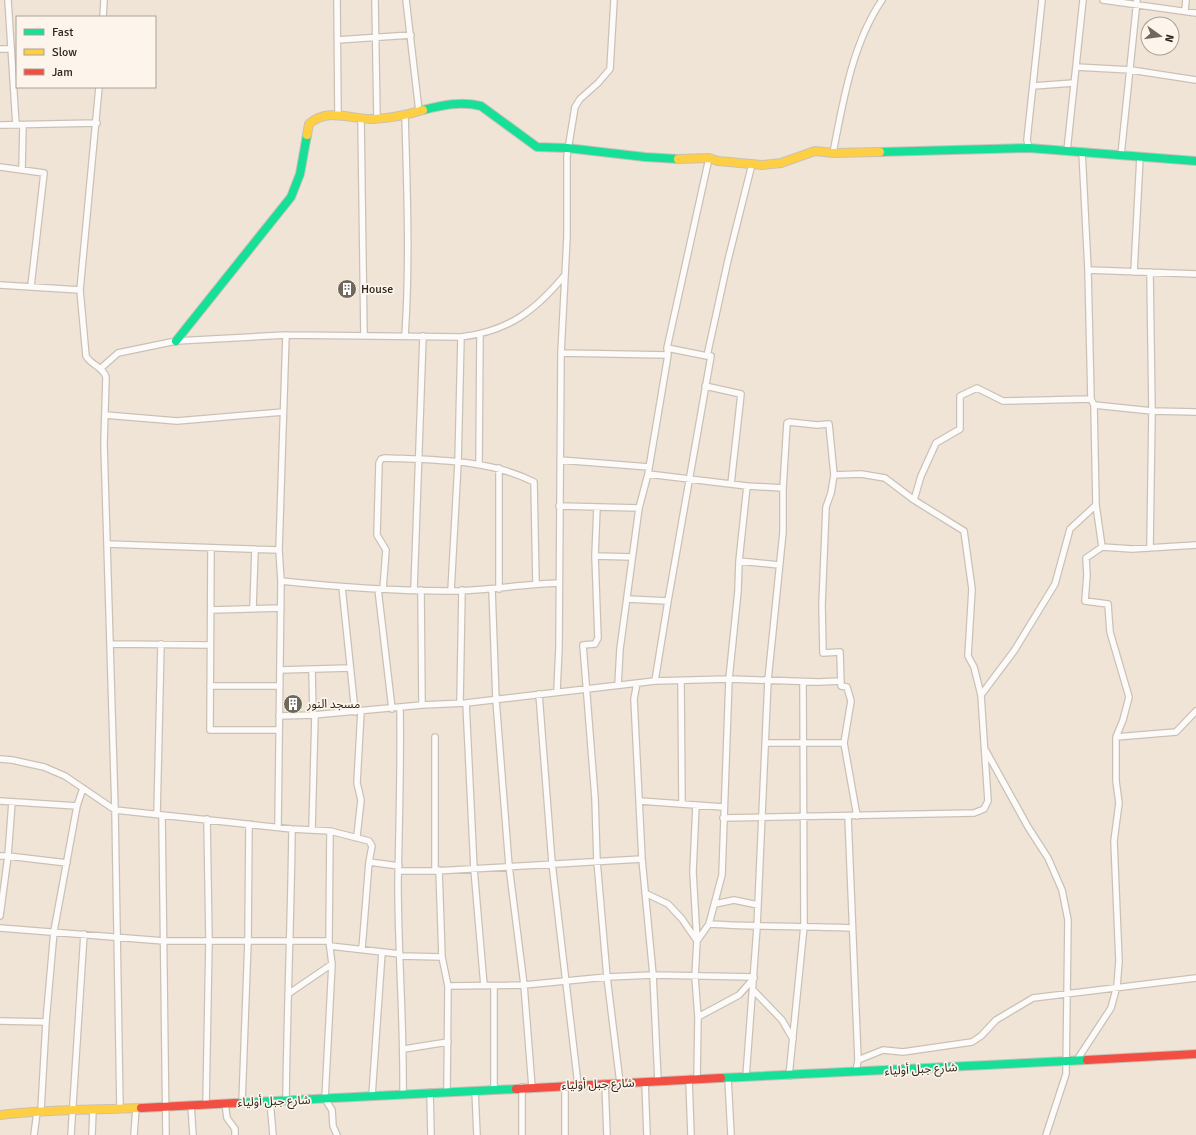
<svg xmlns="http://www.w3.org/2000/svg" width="1196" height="1135" font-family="Signika,'Noto Sans Arabic',sans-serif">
<rect width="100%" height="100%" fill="#f0e4d6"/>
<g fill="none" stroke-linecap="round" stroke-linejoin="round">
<defs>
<path id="street" d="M8 0 16 125
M337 0 338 115
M375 0 377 118
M406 0 419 111
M1103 0 1196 13
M1185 11 1186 0
M103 17 104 0
M337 40 411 35
M0 49H11
M1076 67 1131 70 1196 80
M1033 86 1074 83
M99 87 80 290 86 356C91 365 103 367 106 377L104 444 115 810 120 1109
M405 115C407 189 410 262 405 336
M361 119 364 336
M0 125 97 123
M1029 148 1027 140 1042 0
M1067 151 1083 0
M1082 151 1088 270 1091 399 1094 405 1096 505 1102 547
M833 153C843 102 852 44 882 0
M1121 155 1137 0
M0 167 44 173 31 286
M22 170 23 125
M1088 270 1196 274
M1134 272 1140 157
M0 285 80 290
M667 348 707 356
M561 353 668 355
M100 369 118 353 176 341 286 335 461 337C508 331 534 312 564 276
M705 386 741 394 731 484
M1094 405 1152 411 1196 412
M105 415 177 421 283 412
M560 460 649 467
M479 464 480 334
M648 474 747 486 783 488V532L768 680 757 927 746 1077
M834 475 831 493 826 507 822 605 823 653 840 652 841 686 847 687 851 701 844 743
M783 488 787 423 789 422 817 425 829 424 834 475 861 474 885 478 914 500
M559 506 639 508
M597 507 595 556 598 638 595 644 583 645 595 798 597 861 607 977 620 1083
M107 544 279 550
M211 548 210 730H279
M1150 548 1152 411 1150 272
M595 556 632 557
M739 561 779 565
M281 581C337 587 393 591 449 591 486 591 522 584 559 583
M342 587 355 712
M378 589 392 709
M383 589 386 550 377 535 379 463 381 459 384 458C434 460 489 459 534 482L536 583
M492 589 496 700 509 866 524 985 532 1087
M499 589V468
M414 590 423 336
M421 590 422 705
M451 591 458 463 461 337
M627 599 668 601
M253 608 255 549
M211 610 281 608
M110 644 210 645
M312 669 313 715
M280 670 350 668
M655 681 668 601 711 356H707L728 260 752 164
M681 681 682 804
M637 683 634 699 642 859 653 975 658 1081
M618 685 620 649 639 508 648 474 668 355 667 348 709 158
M210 686H279
M557 691 559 647 561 353 567 237V156L575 107 580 99 598 83 610 69 614 0
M539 694 552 863 578 1085
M981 695 1014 651 1055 584 1070 529 1096 505
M460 703 462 590
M466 703 474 869 484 986
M400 707C401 766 399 824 398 883 398 954 404 1024 403 1095
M279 716 313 715 422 705 466 703 655 681 729 679 819 682 841 681
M435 737V871
M1116 737 1176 732 1196 711
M765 743H844L857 816
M986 751 1028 827 1048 858 1062 890 1068 920 1066 1074 1046 1135
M0 759 12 760 44 767 65 776 115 810 292 829 330 831 369 841 372 846 369 862 362 949
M0 801 77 806
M640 801 723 807
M696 805 693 872 697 941
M157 815 161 644
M162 815 166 1135
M848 816 858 1060 856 1072
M723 818 974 813 984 809 988 801 981 695 974 667 968 656 972 589 964 531 914 500 921 476 936 443 960 429V396L977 388 1003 401 1091 399
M278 827 281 581 279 550 286 335
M312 830 315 715
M330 831 329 941 332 964 325 1099 332 1110 333 1126 337 1135
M357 836 361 800 357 783 361 711
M0 856H8L12 802
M369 862 399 866
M439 870 442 957 448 986 447 1091
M399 871H435L642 859
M645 893 668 904 682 919 697 941
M715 904 734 900 758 905
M0 916 8 856 67 863
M709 924C757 927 804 926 851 928
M0 928 164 941H329
M330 946 400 954
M400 956 442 957
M448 986 524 985 607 977 653 975 754 977
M494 986V1089
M754 991 782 1020 793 1039
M288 994 332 964
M698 1017 739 995 754 978
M0 1021 46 1022
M404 1049 448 1042
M858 1060 883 1050 903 1052 972 1042 981 1036 996 1020 1033 998 1196 978
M1077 1060 1111 1008 1117 986 1119 961 1114 841 1119 803 1116 781V737L1123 720 1129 697 1110 632 1108 604 1085 601 1087 575 1086 558 1102 547 1132 549 1196 545
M789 1076 804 926 803 682
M728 1078 731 1135
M689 1080 691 1135
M697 1080 698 1017 695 977 697 941 709 924 722 875 729 679 738 591 739 561 747 486
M645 1082 647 1135
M605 1083 607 1135
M475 1090 477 1135
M430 1092 431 1135
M372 1096 382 952
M286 1100C287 1010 291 920 292 829
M270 1101 273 1135
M225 1103 227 1118 235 1129V1135
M242 1103 248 941 249 824
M191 1105 193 1135
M206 1105 209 941 207 819
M41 1110 46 1022 54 931 77 806 83 788
M34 1135 37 1112
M71 1135 84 934
M92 1135 93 1110
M134 1135 136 1108
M522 1135V1087
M565 1135V1085"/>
<path id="fast" d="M423 110C443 105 461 101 481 106L537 147 567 148 645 157 678 159
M880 152 1029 148 1196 161
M176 341 291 197 300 174 307 135
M721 1078 1087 1060
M236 1103 516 1089"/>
<path id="slow" d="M307 135 309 124C328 107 352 120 374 119 391 118 407 115 423 110
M678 159 709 158 718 161 762 165 781 163 815 151 833 153 880 152
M0 1115C47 1109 94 1110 141 1108"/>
<path id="jam" d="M1087 1060 1196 1054
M516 1089 721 1078
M141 1108 236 1103"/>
</defs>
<!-- street casing -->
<use href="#street" stroke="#cac1b6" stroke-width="8"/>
<!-- fast casing -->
<use href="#fast" stroke="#cac1b6" stroke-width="10"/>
<!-- slow casing -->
<use href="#slow" stroke="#cac1b6" stroke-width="10"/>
<!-- jam casing -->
<use href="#jam" stroke="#cac1b6" stroke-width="10"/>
<!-- street -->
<use href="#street" stroke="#fdfbf9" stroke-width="5.5"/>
<!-- fast -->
<use href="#fast" stroke="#16e098" stroke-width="8"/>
<!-- slow -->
<use href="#slow" stroke="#ffcf43" stroke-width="8"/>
<!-- jam -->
<use href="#jam" stroke="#f24e42" stroke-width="8"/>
</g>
<!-- icons -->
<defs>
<symbol id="building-disc" viewBox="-11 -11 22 22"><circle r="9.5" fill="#71685c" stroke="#fdf5eb"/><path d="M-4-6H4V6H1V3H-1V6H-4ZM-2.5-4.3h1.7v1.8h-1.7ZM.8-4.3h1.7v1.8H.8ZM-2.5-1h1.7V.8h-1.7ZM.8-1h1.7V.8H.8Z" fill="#fff"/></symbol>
</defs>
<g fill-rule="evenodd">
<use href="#building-disc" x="336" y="278" width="22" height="22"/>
<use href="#building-disc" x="282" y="693" width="22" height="22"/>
</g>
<g text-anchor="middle" stroke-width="3.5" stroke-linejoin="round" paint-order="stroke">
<!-- poi labels -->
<g font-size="12" fill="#2d251b" stroke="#fdf5eb" text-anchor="start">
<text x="361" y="293">House</text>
<text x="307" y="708">مسجد النور</text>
</g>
<!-- street labels -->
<g font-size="12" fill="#2d251b" stroke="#fdf5eb">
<text transform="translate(921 1069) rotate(-3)" y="4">شارع جبل أولياء</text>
<text transform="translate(598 1084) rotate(-2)" y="4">شارع جبل أولياء</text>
<text transform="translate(274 1101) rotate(-2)" y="4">شارع جبل أولياء</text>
</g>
</g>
<!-- legend -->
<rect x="16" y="16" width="140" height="72" fill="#fdf5eb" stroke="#aaa298"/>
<rect x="24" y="29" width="20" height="6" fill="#16e098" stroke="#aaa298"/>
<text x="52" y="36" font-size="12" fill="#2d251b">Fast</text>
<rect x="24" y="49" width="20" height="6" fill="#ffcf43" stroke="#aaa298"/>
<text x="52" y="56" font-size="12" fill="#2d251b">Slow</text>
<rect x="24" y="69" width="20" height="6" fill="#f24e42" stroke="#aaa298"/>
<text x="52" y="76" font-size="12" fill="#2d251b">Jam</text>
<!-- north arrow -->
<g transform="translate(1160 36) rotate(104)"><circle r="19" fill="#fdf5eb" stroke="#aaa298"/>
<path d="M0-3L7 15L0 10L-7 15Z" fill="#71685c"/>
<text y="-6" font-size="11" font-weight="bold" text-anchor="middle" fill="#2d251b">N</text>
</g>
</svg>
